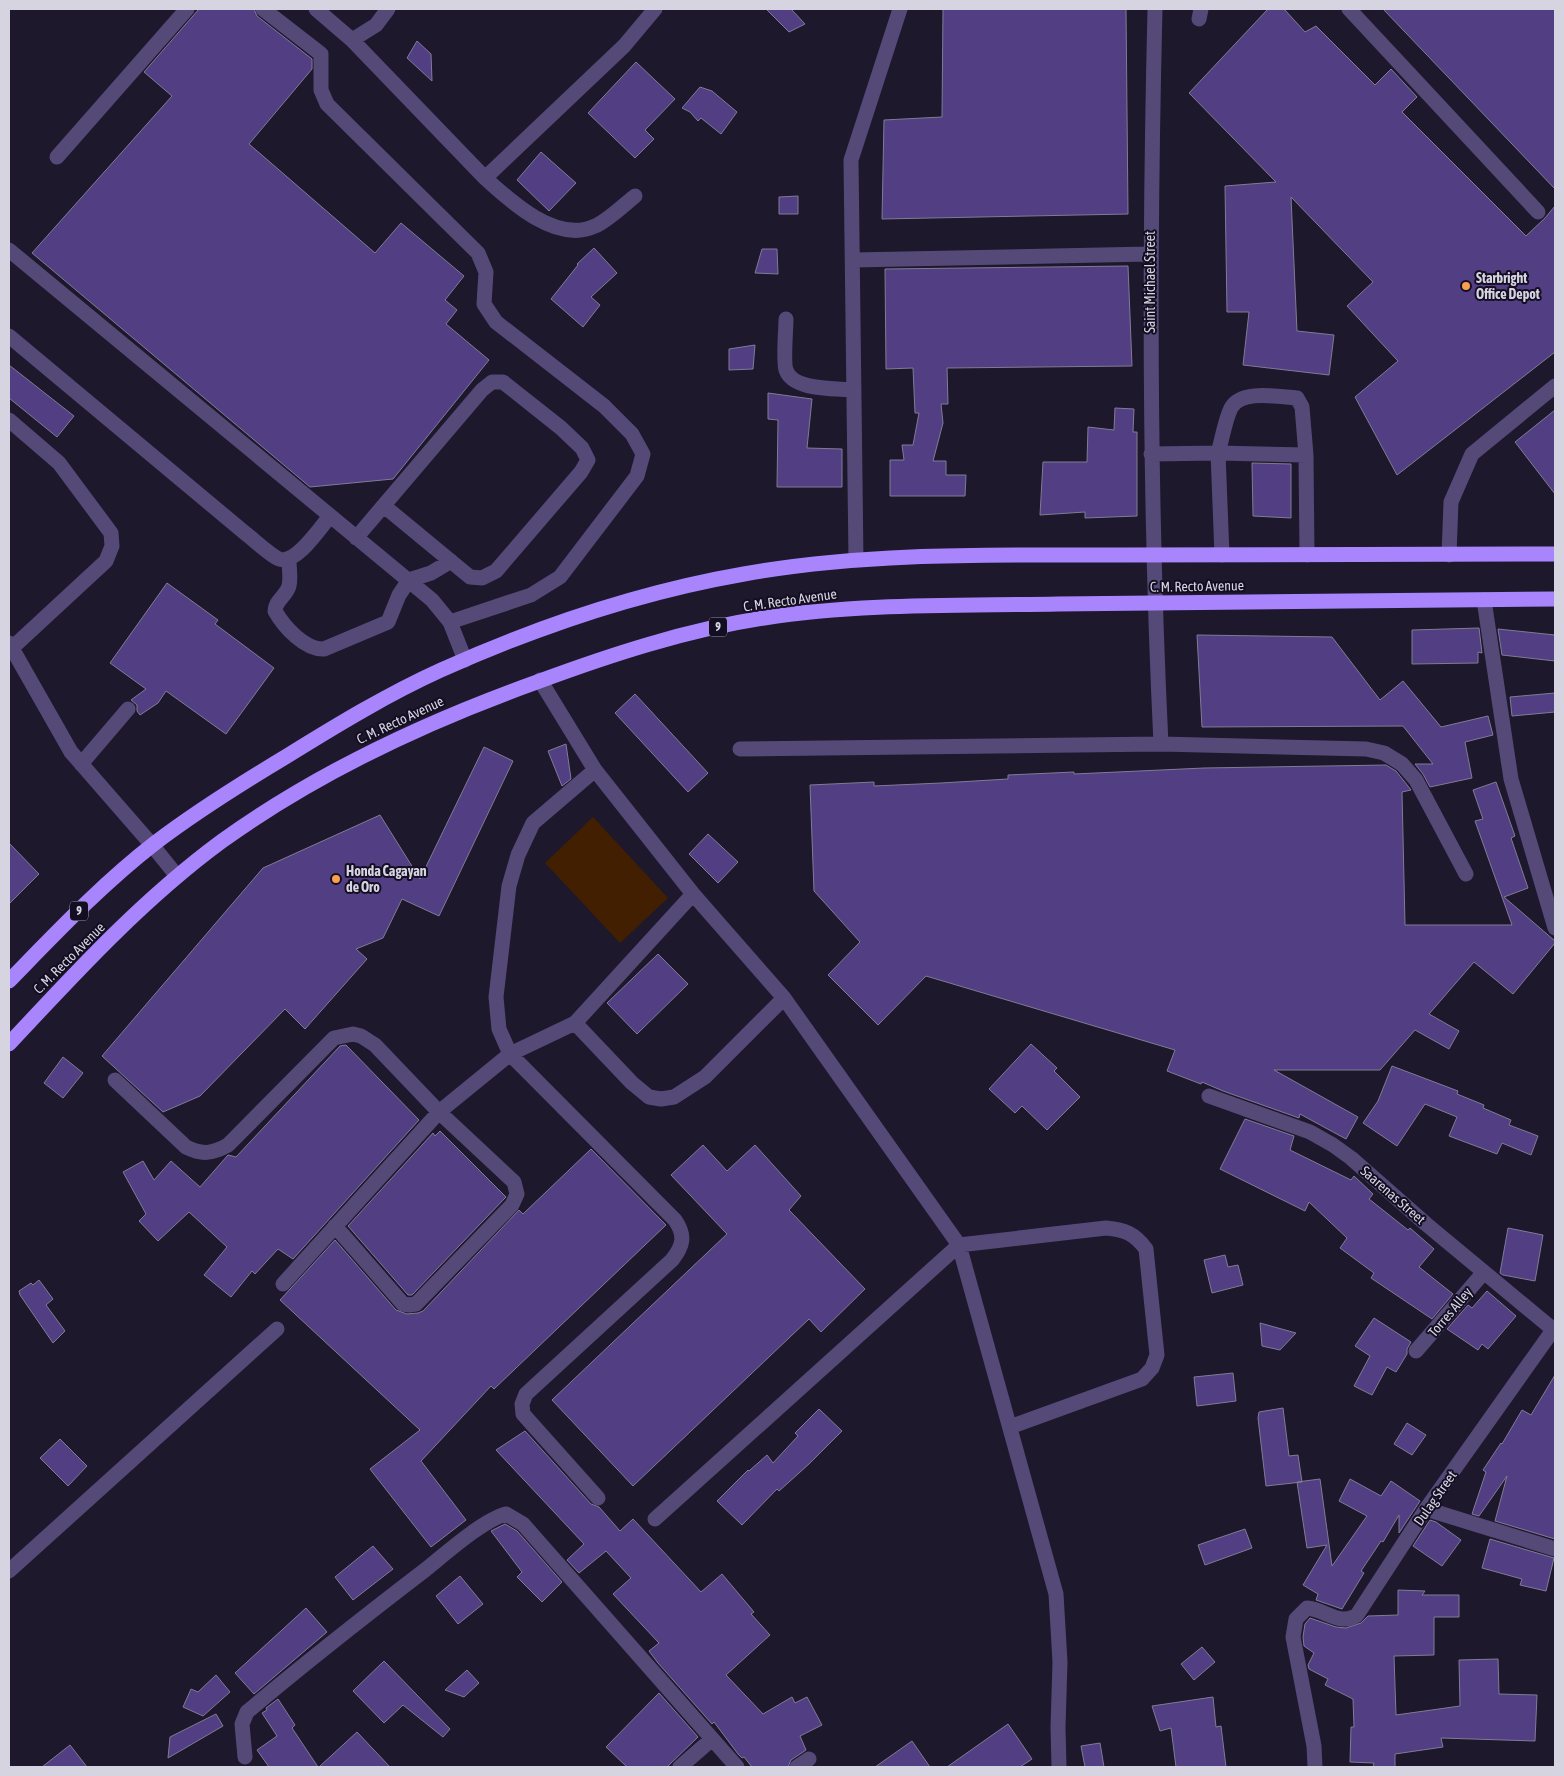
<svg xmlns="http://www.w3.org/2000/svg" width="1564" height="1776" font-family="'Asap Condensed',sans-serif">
<rect width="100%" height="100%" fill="#1d182c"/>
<!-- green -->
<path fill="#411f00" d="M593 817 668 898 620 943 545 863Z"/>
<!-- building -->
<path fill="#523e83" stroke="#817b96" d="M199 9H254L257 16 312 59V69L249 144 375 253 401 223 464 276 445 300 457 310 446 324 489 360 393 479 310 487 32 253 172 96 144 72Z
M766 9H791L805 24 789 32Z
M943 9H1126L1128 214 882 219 884 120 942 117Z
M1268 9H1284L1305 32 1316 26 1375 85 1391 69 1417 97 1402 112 1526 236 1545 218 1555 206V352L1397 475 1355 397 1398 361 1347 306 1373 282 1291 197 1297 331 1334 335 1329 375 1243 365 1249 312H1227L1225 186 1276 182 1189 93Z
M1383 9H1555V189Z
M417 41 431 54 432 81 407 58Z
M636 62 675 99 645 130 654 139 635 158 588 113Z
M700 87 712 91 737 112 721 134 701 118 698 121 690 112 682 108Z
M541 152 576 183 549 211 517 180Z
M798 196V214H779V197Z
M594 248 617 273 591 297 600 305 583 327 551 299 578 265 577 264Z
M762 249H777L778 274 755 273Z
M1128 266 1132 366 947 368 948 404H941L943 423 933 461H946V475H966L965 496H890V460H904L902 445H913L919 413H915L913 368 886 369 885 269Z
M755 345 753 369 729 370V349Z
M9 365 74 416 57 437 9 398Z
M768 393 812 399 807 448 842 449V487H777L778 420 768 419Z
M1115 408 1134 409 1133 432H1137V516L1085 518V512L1040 515 1043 462H1087L1088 427 1114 430Z
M1555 410V494L1515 442Z
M1252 463 1291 464V518L1253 516Z
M167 583 218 620 215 624 274 668 226 734 166 691 158 703 140 715 137 711V705L131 700 146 689 110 663Z
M1479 628 1482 653 1478 652V663L1412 664V630Z
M1498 629 1555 635V661L1502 655Z
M1197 635 1332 637 1380 700 1403 681 1441 727 1488 716 1493 735 1465 742 1472 778 1430 787 1423 774 1415 764H1433L1403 726 1202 727Z
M1555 693V712L1512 716 1510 697Z
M635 694 708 773 688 792 615 713Z
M566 744 571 779 562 786 548 751Z
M484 747 513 761 439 916 402 899 383 938 356 949 367 959 305 1029 285 1009 200 1096 163 1112 102 1056 263 868 380 815 420 879Z
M1386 765 1396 771 1411 790 1402 792 1405 925H1512L1475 821 1483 819 1473 790 1496 782 1515 836 1511 838 1528 888 1504 897 1555 941V943L1513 994 1474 962 1429 1014 1459 1031 1449 1049 1415 1030 1380 1070H1274L1358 1117 1346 1139 1300 1114 1299 1118 1223 1091 1202 1082 1201 1084 1167 1071 1175 1050 926 976 878 1025 828 975 860 942 814 891 810 785 874 782V786L941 783 1008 779V775L1074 772V774L1204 768Z
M708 834 738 862 718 883 689 854Z
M9 843 39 874 9 904Z
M658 954 688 984 637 1034 607 1003Z
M1031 1044 1057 1068 1054 1071 1080 1097 1047 1130 1022 1106 1015 1113 989 1089Z
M346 1045 419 1120 293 1259 278 1249 255 1274 252 1271 231 1297 204 1275 227 1247 189 1212 158 1241 139 1221 146 1214 123 1172 143 1161 154 1180 171 1161 200 1187 228 1155 236 1157 340 1046Z
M63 1057 83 1073 63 1098 44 1083Z
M1392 1066 1458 1091 1457 1094 1484 1105 1483 1108 1511 1120 1509 1125 1538 1136 1531 1155 1502 1143 1497 1154 1449 1136 1457 1117 1425 1104 1397 1146 1363 1123 1378 1101Z
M1245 1119 1294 1136 1290 1150 1351 1180 1354 1176 1373 1194 1369 1199 1408 1230 1410 1228 1434 1249 1419 1267 1453 1294 1432 1319 1371 1278 1374 1273 1340 1248 1347 1238 1309 1202 1305 1211 1220 1169Z
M440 1131 506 1197 412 1295H408L348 1226 433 1133 435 1136Z
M703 1145 727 1171 755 1145 801 1196 789 1210 865 1289 821 1332 809 1319 633 1486 552 1400 727 1234 671 1175Z
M591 1149 666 1225 494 1389 491 1386 421 1461 466 1520 431 1547 370 1469 420 1430 280 1300 335 1240 396 1310 407 1314 418 1313 423 1311 519 1210 523 1214Z
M1508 1228 1543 1235 1535 1281 1503 1275 1500 1273Z
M1225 1255 1228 1267 1238 1265 1243 1285 1212 1293 1204 1260Z
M39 1280 53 1299 46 1305 65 1331 53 1343 20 1295 19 1291 31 1283 33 1285Z
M1487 1291 1516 1316 1488 1349 1482 1344 1478 1350 1447 1329 1468 1305 1472 1308Z
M1374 1318 1411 1342 1407 1349V1354L1396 1372 1387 1367 1372 1395 1354 1386 1370 1356 1355 1346Z
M1260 1323 1296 1333 1280 1350 1262 1346Z
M1233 1373 1236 1401 1197 1406 1194 1377Z
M1555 1375V1539L1495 1521 1507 1476 1479 1516 1472 1514 1486 1472 1483 1470 1501 1443 1502 1444 1522 1410 1531 1415Z
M1283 1408 1289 1456 1298 1455 1302 1482 1266 1486 1258 1418 1259 1412Z
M819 1409 842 1431 809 1464 779 1491 777 1489 742 1525 717 1501 748 1470 749 1471 767 1455 773 1463 798 1436 795 1433Z
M1407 1423 1426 1435 1412 1455 1394 1444Z
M525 1431 591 1504 599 1507 620 1531 633 1519 701 1592 722 1574 754 1612 751 1614 770 1635 726 1675 763 1714 792 1697 795 1703 807 1697 822 1725 800 1736 806 1750 791 1760 788 1767H752L744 1757 742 1758 738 1754 714 1722 712 1724 658 1663 649 1651 659 1643 613 1594 631 1578 606 1551 579 1573 567 1560 584 1544 496 1450Z
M60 1439 87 1466 68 1486 40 1458Z
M1320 1479 1332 1566 1367 1516 1339 1501 1350 1479 1381 1496 1391 1481 1420 1501 1399 1533V1515L1383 1542 1381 1541 1361 1571 1364 1573 1342 1609 1316 1600 1318 1594 1303 1585 1327 1545 1307 1548 1297 1482Z
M1430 1520 1436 1522 1461 1540 1442 1566 1413 1546Z
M505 1524 517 1531 562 1582 542 1602 517 1577 522 1572 491 1531Z
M1245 1529 1252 1548 1205 1565 1198 1545Z
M1490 1539 1554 1558 1546 1591 1520 1585 1522 1579 1482 1568Z
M373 1546 393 1569 353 1600 335 1577Z
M460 1576 483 1604 458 1624 436 1596Z
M1398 1590 1425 1591 1422 1595H1459V1617H1434V1655L1394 1656 1396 1715 1460 1706 1459 1660 1498 1659 1499 1694 1537 1695 1535 1741 1441 1738 1443 1747 1395 1754V1767H1373L1374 1763 1350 1762 1351 1727H1354L1353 1699 1325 1685 1328 1679 1309 1669 1308 1665 1314 1653 1304 1646 1303 1637 1305 1624 1310 1618 1336 1627 1346 1628 1361 1623 1368 1616 1398 1615Z
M306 1608 327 1632 254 1694 235 1673Z
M1202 1647 1215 1662 1194 1680 1181 1664Z
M384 1661 450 1729 443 1737 403 1705 384 1723 353 1691Z
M467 1670 479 1683 464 1697 445 1690Z
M216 1675 230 1692 203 1716 183 1707 191 1689 198 1692Z
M659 1693 698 1737 667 1767H627L606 1747Z
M1213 1697 1216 1727 1221 1726 1226 1767H1176L1171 1728 1160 1731 1152 1706Z
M278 1699 295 1725 292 1728 318 1767H269L257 1750 277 1736 262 1713 267 1710 266 1708Z
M216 1714 223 1726 168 1758 170 1737Z
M1008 1724 1032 1759 1020 1767H947Z
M357 1732 390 1767H319Z
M912 1741 930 1767H875Z
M1100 1743 1104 1767H1085L1081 1746Z
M70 1745 87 1767H42Z"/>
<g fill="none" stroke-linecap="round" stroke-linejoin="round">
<!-- minor -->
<path stroke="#554978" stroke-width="15" d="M263 9 321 54V90L327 104 478 253 486 272 484 304 496 322 604 406 632 434 643 454 637 476 560 577 531 595 450 622
M316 9 352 40 485 178 624 46 655 9
M1155 9C1149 254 1149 499 1161 744
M1349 9 1538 212
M1199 19 1201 9
M352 40 376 25 388 9
M57 157 187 9
M485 178C511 202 557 244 595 226 606 222 625 204 635 196
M9 250 432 600 450 622 465 660
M853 260 1150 254
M786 319C786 329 783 362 786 370 793 391 835 388 854 390
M9 336 245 533C253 539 270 555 279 559 296 565 320 528 330 516
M9 420 59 463 111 533 112 546 106 561 12 648
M1151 454 1218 453C1222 440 1225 420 1231 408 1241 389 1279 397 1297 398L1302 407 1306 455
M356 538 482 390 492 382H503L561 428 582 448 588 460 581 472 496 571 482 578 470 577 384 506
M1222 555 1218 453 1306 455 1307 555
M1449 555 1451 502 1472 454 1555 386
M289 560C289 568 291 578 289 586 286 596 275 601 275 611 284 627 305 650 324 649L388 622 399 595 409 580 431 573 451 561
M856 560 851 160 900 9
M1484 600 1511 779 1555 928
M9 643 71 752 152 845 177 876
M540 680 595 770 693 894 784 998 959 1245 1056 1594 1060 1662 1058 1727 1059 1767
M740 749 1161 744 1366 749 1384 753 1402 764 1416 780 1466 874
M81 764 128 709
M595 770 533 823 518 855 509 886 496 997 499 1029 510 1054 675 1220C686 1236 683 1246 672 1260L526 1394 522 1404 523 1414 598 1498
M575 1023 693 894
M115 1080 186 1147C202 1155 212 1154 228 1145L334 1038 353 1034 361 1036 375 1045 439 1112 514 1182 517 1194 512 1205 416 1304 409 1305 403 1304 335 1226
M1209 1096 1310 1132 1333 1145 1351 1158 1426 1224 1555 1331
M283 1284 439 1112 510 1054 575 1023 632 1083 649 1097 661 1099 674 1097 705 1077 784 998
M1416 1351 1484 1272
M1426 1509 1555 1549
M655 1519 959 1245 1106 1228C1125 1230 1134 1233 1146 1249L1157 1355 1152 1368 1142 1379 1010 1427
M9 1571 277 1329
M245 1757 242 1724 247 1712C305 1663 365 1616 425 1570 445 1554 483 1520 506 1514L523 1524 737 1767
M680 1767 712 1739
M797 1767 809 1759
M1315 1767 1314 1746 1293 1637 1296 1619 1307 1608C1325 1609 1340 1627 1357 1615L1426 1509 1553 1330"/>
<!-- highway -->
<path stroke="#a885fd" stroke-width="15" d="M9 981C55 934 102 884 155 843 197 811 242 783 287 756 337 725 388 694 441 670 537 627 640 592 744 574 866 552 996 555 1120 555 1265 555 1410 555 1555 554
M9 1044C75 973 143 899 222 841 318 772 425 722 537 682 610 655 686 630 764 618 861 603 960 606 1058 604 1224 601 1390 600 1555 599"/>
</g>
<!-- markers -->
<g fill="#fb9e52" stroke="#140e22" stroke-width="2">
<circle cx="1466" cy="286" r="5"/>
<circle cx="336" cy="879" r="5"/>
</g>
<g text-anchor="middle" stroke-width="4" stroke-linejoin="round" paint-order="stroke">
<!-- shield labels -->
<g fill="#140e22" stroke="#9c99a8" stroke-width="1">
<rect x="709" y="617.5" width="18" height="19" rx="4"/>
<rect x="70" y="901.5" width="18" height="19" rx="4"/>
</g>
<g font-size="12" font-weight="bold" fill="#d7d4e2">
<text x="718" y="631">9</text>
<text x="79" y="915">9</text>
</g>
<!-- poi labels -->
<g font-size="14" font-weight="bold" fill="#d7d4e2" stroke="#140e22" text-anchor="start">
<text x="1476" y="283">Starbright<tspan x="1476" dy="16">Office Depot</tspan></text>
<text x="346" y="876">Honda Cagayan<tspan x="346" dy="16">de Oro</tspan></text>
</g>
<!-- street labels -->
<g font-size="14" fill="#d7d4e2" stroke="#140e22">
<text transform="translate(1150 282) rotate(-90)" y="5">Saint Michael Street</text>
<text transform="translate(1197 586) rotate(-1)" y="5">C. M. Recto Avenue</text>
<text transform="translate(790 600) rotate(-8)" y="5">C. M. Recto Avenue</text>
<text transform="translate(400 720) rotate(-25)" y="5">C. M. Recto Avenue</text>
<text transform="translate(69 958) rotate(-45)" y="5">C. M. Recto Avenue</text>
<text transform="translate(1393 1195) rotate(41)" y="5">Saarenas Street</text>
<text transform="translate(1450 1312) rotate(-50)" y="5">Torres Alley</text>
<text transform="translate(1435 1498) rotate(-55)" y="5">Dulag Street</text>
</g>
</g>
<!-- border -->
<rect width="1564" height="1776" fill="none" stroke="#d7d4e2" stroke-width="20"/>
</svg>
